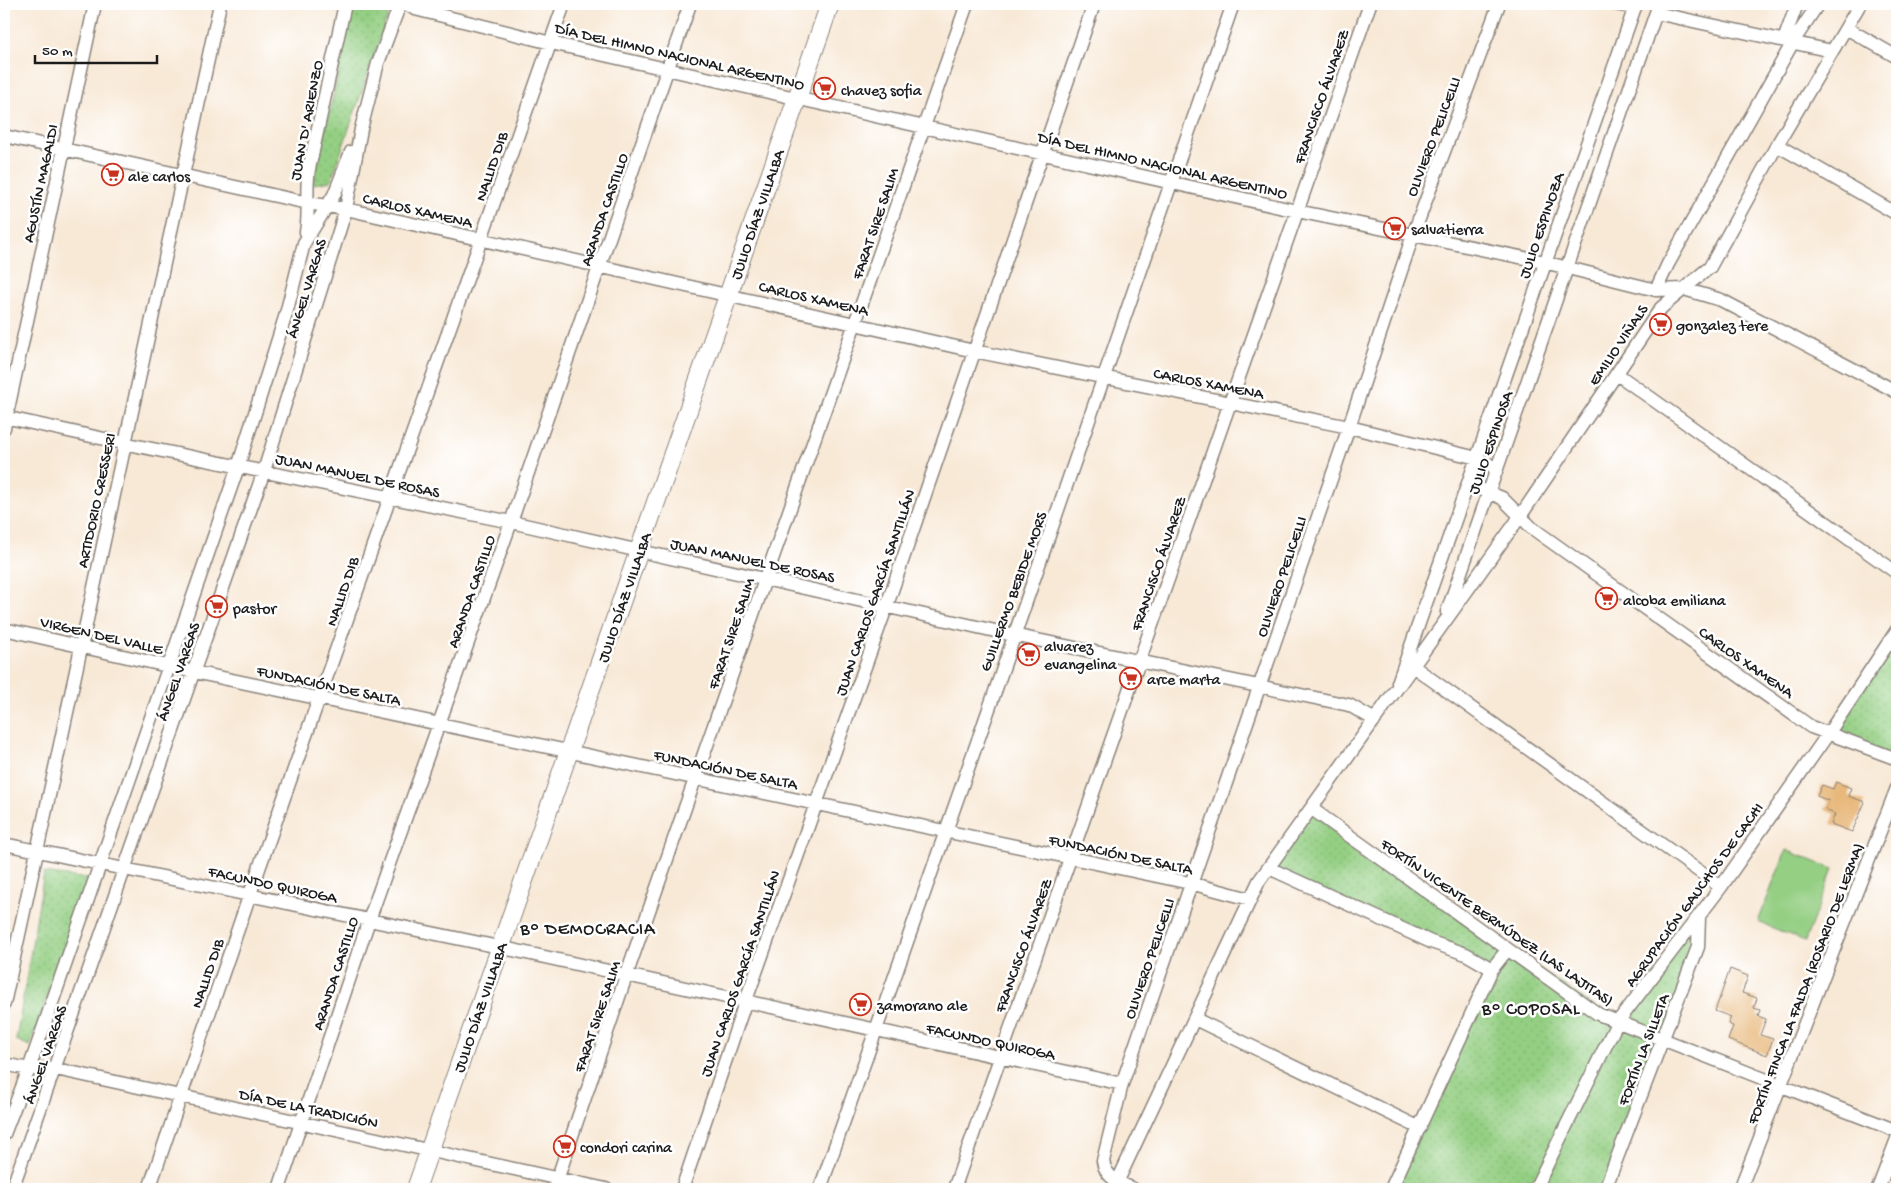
<svg xmlns="http://www.w3.org/2000/svg" width="1901" height="1193" font-family="'Gochi Hand',sans-serif">
<defs>
<pattern id="green-dots" width="8" height="8" patternUnits="userSpaceOnUse" patternTransform="scale(1.25)"><rect width="8" height="8" fill="#94cf83"/><path d="M2 2h.1M6 6h.1" fill="none" stroke="#7fb171" stroke-width="1.8" stroke-linecap="round"/></pattern>
</defs>
<rect width="100%" height="100%" fill="#fff"/>
<filter id="ink" filterUnits="userSpaceOnUse"><feTurbulence type="fractalNoise" baseFrequency=".02" numOctaves="2"/><feDisplacementMap in="SourceGraphic" scale="10" xChannelSelector="R" yChannelSelector="G"/><feConvolveMatrix kernelMatrix="1 2 1 2 8 2 1 2 1" color-interpolation-filters="sRGB"/></filter>
<filter id="wash" filterUnits="userSpaceOnUse"><feTurbulence type="fractalNoise" baseFrequency=".0096" numOctaves="4" result="noise"/><feDisplacementMap in="SourceGraphic" scale="20" xChannelSelector="R" yChannelSelector="G"/><feGaussianBlur stdDeviation="1.12" result="paint"/><feColorMatrix in="noise" values="0 0 0 0 0 0 0 0 0 0 0 0 0 0 0 0 0 1.4 0 .05"/><feComposite in="paint" operator="in"/></filter>
<g filter="url(#wash)">
<rect width="100%" height="100%" fill="#f8e9d7"/>
<!-- green -->
<path fill="url(#green-dots)" stroke="#587650" d="M354 4H392L331 181 313 184Z
M1897 631V759L1828 734Z
M1312 809 1617 1023 1699 917 1698 947 1605 1189H1391L1491 969 1269 868Z
M44 873 88 879 30 1046 16 1040Z"/>
<!-- pitch -->
<path fill="#94cf83" stroke="#587650" d="M1786 850 1833 869 1805 941 1758 922Z"/>
<g id="blocks">
<!-- building -->
<path fill="#e7b677" d="M1836 782 1851 788 1848 796 1865 802 1852 832 1831 824 1835 814 1825 810 1829 801 1817 796 1822 785 1833 789Z
M1730 969 1748 976 1742 993 1757 998 1754 1008 1760 1010 1758 1016 1766 1019 1760 1035 1773 1039 1767 1055 1728 1040 1733 1026 1728 1024 1731 1017 1715 1011Z"/>
</g>
</g>
<g filter="url(#ink)">
<use href="#blocks" fill-opacity="0" stroke="#8a827a" stroke-width="1"/>
<g fill="none" stroke-linecap="round" stroke-linejoin="round">
<defs>
<path id="street" d="M406 4 415 9 551 43 1297 211 1544 262 1656 290 1684 289 1721 300 1897 392
M1615 4 1635 8
M1656 13 1832 51
M1846 28 1897 57
M1784 40 1797 4
M4 136 308 203 346 209 974 351 1349 427 1477 458 1497 469
M1777 145 1897 214
M306 232C310 211 305 190 309 169L345 4
M1656 290 1668 264 1793 42 1818 4
M1617 374 1897 573
M4 417 123 443 511 522 1013 635 1349 705 1375 720
M4 428 95 4
M1468 484 1502 498 1532 528 1811 727 1897 759
M1447 612 1659 4
M4 629 194 672 1190 883 1250 899
M1414 667 1721 887
M1398 683 1636 4
M1312 809 1598 1014 1897 1131
M4 844 499 947 1122 1084
M1269 868 1431 942 1466 954 1492 969
M4 1004 220 4
M1195 1019 1420 1128
M4 1064 29 1069H56L606 1189
M4 1134 29 1069 238 467 286 314 304 243 334 195 351 152
M12 1189 264 471 346 209 361 129 378 63 400 4
M149 1189 250 894 564 4
M279 1189 369 920 511 522 690 4
M554 1189 626 976 967 4
M682 1189 745 1003 887 605 1094 4
M820 1189C960 795 1097 399 1233 4
M954 1189 1370 4
M1114 1189 1259 881 1519 518 1661 308 1710 267 1777 145 1860 4
M1133 1189C1119 1183 1105 1177 1103 1161L1122 1084 1349 427 1413 235 1499 4
M1391 1189 1492 969 1507 950
M1535 1189 1617 1023 1721 887 1828 734 1897 630
M1605 1189 1698 947 1699 917
M1740 1189 1897 788
M1878 1189 1897 1139"/>
<path id="secondary" d="M416 1189 830 4"/>
</defs>
<!-- street casing -->
<use href="#street" stroke="#8a827a" stroke-width="15"/>
<!-- secondary casing -->
<use href="#secondary" stroke="#8a827a" stroke-width="20"/>
<!-- street -->
<use href="#street" stroke="#fff" stroke-width="12"/>
<!-- secondary -->
<use href="#secondary" stroke="#fff" stroke-width="18"/>
</g>
</g>
<!-- icons -->
<defs>
<symbol id="supermarket-ring" viewBox="-11 -11 22 22"><circle r="9.5" fill="#fff" stroke="#c8321e" stroke-width="1.5"/><path d="M-6-5.5h2.5l.6 2H6L4.5 2H-2.5L-4.4-4H-6ZM-1.5 3.2a1.3 1.3 0 1 0 .1 0ZM3 3.2a1.3 1.3 0 1 0 .1 0Z" fill="#c8321e"/></symbol>
</defs>
<g fill-rule="evenodd">
<use href="#supermarket-ring" x="812" y="76" width="25" height="25"/>
<use href="#supermarket-ring" x="100" y="162" width="25" height="25"/>
<use href="#supermarket-ring" x="1382" y="216" width="25" height="25"/>
<use href="#supermarket-ring" x="1648" y="312" width="25" height="25"/>
<use href="#supermarket-ring" x="1594" y="586" width="25" height="25"/>
<use href="#supermarket-ring" x="204" y="594" width="25" height="25"/>
<use href="#supermarket-ring" x="1016" y="642" width="25" height="25"/>
<use href="#supermarket-ring" x="1118" y="666" width="25" height="25"/>
<use href="#supermarket-ring" x="848" y="992" width="25" height="25"/>
<use href="#supermarket-ring" x="552" y="1134" width="25" height="25"/>
</g>
<g text-anchor="middle" stroke-width="5" stroke-linejoin="round" paint-order="stroke">
<!-- street labels -->
<g font-size="16" fill="#1c1c1c" stroke="#fff">
<text transform="translate(680 55) rotate(13)" y="6">DÍA DEL HIMNO NACIONAL ARGENTINO</text>
<text transform="translate(1320 96) rotate(-71)" y="6">FRANCISCO ÁLVAREZ</text>
<text transform="translate(305 120) rotate(-79)" y="6">JUAN D' ARIENZO</text>
<text transform="translate(1432 136) rotate(-69)" y="6">OLIVIERO PELICELLI</text>
<text transform="translate(1163 164) rotate(13)" y="6">DÍA DEL HIMNO NACIONAL ARGENTINO</text>
<text transform="translate(490 166) rotate(-71)" y="6">NALLID DIB</text>
<text transform="translate(39 183) rotate(-78)" y="6">AGUSTÍN MAGALDI</text>
<text transform="translate(418 209) rotate(13)" y="6">CARLOS XAMENA</text>
<text transform="translate(603 209) rotate(-71)" y="6">ARANDA CASTILLO</text>
<text transform="translate(756 214) rotate(-71)" y="6">JULIO DÍAZ VILLALBA</text>
<text transform="translate(874 223) rotate(-71)" y="6">FARAT SIRE SALIM</text>
<text transform="translate(1540 225) rotate(-71)" y="6">JULIO ESPINOZA</text>
<text transform="translate(305 288) rotate(-73)" y="6">ÁNGEL VARGAS</text>
<text transform="translate(814 297) rotate(13)" y="6">CARLOS XAMENA</text>
<text transform="translate(1617 344) rotate(-56)" y="6">EMILIO VIÑALS</text>
<text transform="translate(1209 382) rotate(11)" y="6">CARLOS XAMENA</text>
<text transform="translate(1489 442) rotate(-71)" y="6">JULIO ESPINOSA</text>
<text transform="translate(358 474) rotate(12)" y="6">JUAN MANUEL DE ROSAS</text>
<text transform="translate(95 500) rotate(-78)" y="6">ARTIDORIO CRESSERI</text>
<text transform="translate(753 559) rotate(12)" y="6">JUAN MANUEL DE ROSAS</text>
<text transform="translate(1157 563) rotate(-71)" y="6">FRANCISCO ÁLVAREZ</text>
<text transform="translate(1280 576) rotate(-71)" y="6">OLIVIERO PELICELLI</text>
<text transform="translate(341 591) rotate(-71)" y="6">NALLID DIB</text>
<text transform="translate(470 591) rotate(-71)" y="6">ARANDA CASTILLO</text>
<text transform="translate(1012 591) rotate(-70)" y="6">GUILLERMO BEBIDE MORS</text>
<text transform="translate(874 592) rotate(-71)" y="6">JUAN CARLOS GARCÍA SANTILLÁN</text>
<text transform="translate(623 597) rotate(-71)" y="6">JULIO DÍAZ VILLALBA</text>
<text transform="translate(730 633) rotate(-71)" y="6">FARAT SIRE SALIM</text>
<text transform="translate(102 634) rotate(13)" y="6">VIRGEN DEL VALLE</text>
<text transform="translate(1747 661) rotate(35)" y="6">CARLOS XAMENA</text>
<text transform="translate(177 671) rotate(-71)" y="6">ÁNGEL VARGAS</text>
<text transform="translate(329 684) rotate(12)" y="6">FUNDACIÓN DE SALTA</text>
<text transform="translate(726 768) rotate(12)" y="6">FUNDACIÓN DE SALTA</text>
<text transform="translate(1121 853) rotate(12)" y="6">FUNDACIÓN DE SALTA</text>
<text transform="translate(273 883) rotate(12)" y="6">FACUNDO QUIROGA</text>
<text transform="translate(1693 894) rotate(-54)" y="6">AGRUPACIÓN GAUCHOS DE CACHI</text>
<text transform="translate(1498 921) rotate(35)" y="6">FORTÍN VICENTE BERMÚDEZ (LAS LAJITAS)</text>
<text transform="translate(1022 945) rotate(-70)" y="6">FRANCISCO ÁLVAREZ</text>
<text transform="translate(1148 958) rotate(-71)" y="6">OLIVIERO PELICELLI</text>
<text transform="translate(206 973) rotate(-71)" y="6">NALLID DIB</text>
<text transform="translate(334 973) rotate(-72)" y="6">ARANDA CASTILLO</text>
<text transform="translate(739 973) rotate(-71)" y="6">JUAN CARLOS GARCÍA SANTILLÁN</text>
<text transform="translate(1804 983) rotate(-69)" y="6">FORTÍN FINCA LA FALDA (ROSARIO DE LERMA)</text>
<text transform="translate(479 1007) rotate(-71)" y="6">JULIO DÍAZ VILLALBA</text>
<text transform="translate(596 1016) rotate(-71)" y="6">FARAT SIRE SALIM</text>
<text transform="translate(991 1040) rotate(12)" y="6">FACUNDO QUIROGA</text>
<text transform="translate(1642 1049) rotate(-69)" y="6">FORTÍN LA SILLETA</text>
<text transform="translate(44 1054) rotate(-71)" y="6">ÁNGEL VARGAS</text>
<text transform="translate(309 1107) rotate(12)" y="6">DÍA DE LA TRADICIÓN</text>
</g>
<!-- poi labels -->
<g font-size="16" fill="#1c1c1c" stroke="#fff" text-anchor="start">
<text x="841" y="95">chavez sofia</text>
<text x="128" y="181">ale carlos</text>
<text x="1411" y="234">salvatierra</text>
<text x="1676" y="330">gonzalez tere</text>
<text x="1623" y="605">alcoba emiliana</text>
<text x="233" y="613">pastor</text>
<text x="1044" y="651">alvarez<tspan x="1044" dy="18">evangelina</tspan></text>
<text x="1147" y="684">arce marta</text>
<text x="877" y="1010">zamorano ale</text>
<text x="580" y="1152">condori carina</text>
</g>
<!-- neighbourhood labels -->
<g font-size="18" letter-spacing="1" fill="#1c1c1c" stroke="#fff">
<text x="588" y="934">B° DEMOCRACIA</text>
<text x="1531" y="1014">B° COPOSAL</text>
</g>
</g>
<!-- margin -->
<rect width="1901" height="1193" fill="none" stroke="#fff" stroke-width="20"/>
<!-- scale -->
<path d="M35 55v8h122v-8" fill="none" stroke="#1c1c1c" stroke-width="2.5"/>
<text x="42" y="55" font-size="15" fill="#1c1c1c" stroke="#ffffff" stroke-width="4" paint-order="stroke">50 m</text>
</svg>
